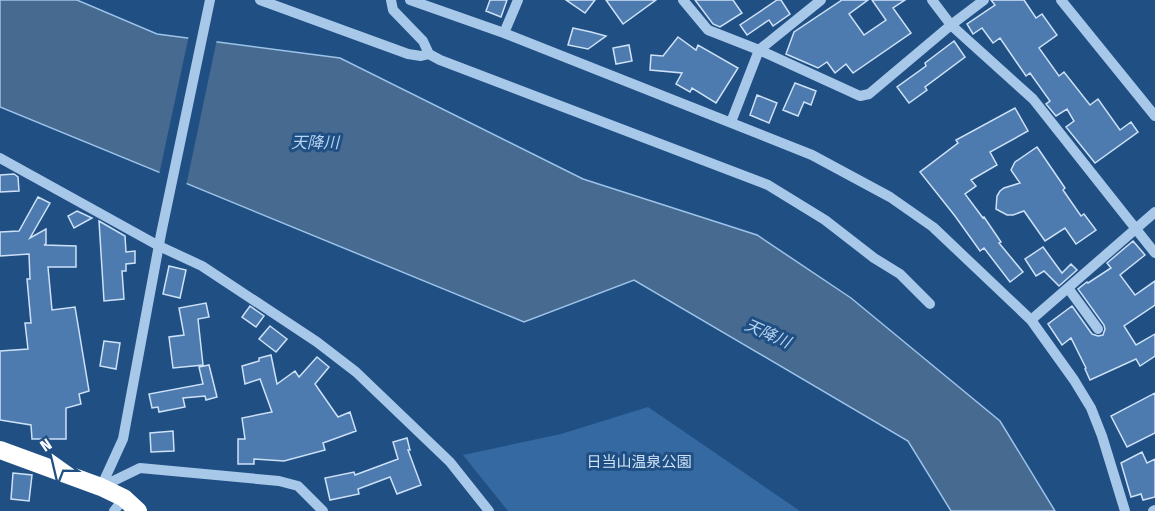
<svg xmlns="http://www.w3.org/2000/svg" width="1155" height="511" font-family="'Fira Sans Condensed','Noto Sans JP',sans-serif">
<rect width="100%" height="100%" fill="#204f84"/>
<!-- green -->
<path fill="#3469a1" d="M648 407 800 511H508L463 455 561 434Z"/>
<!-- water -->
<path fill="#476a90" stroke="#9cc3ea" stroke-width="1.5" d="M0 0H77L157 34 340 58 583 179 757 235 851 298 1000 421 1055 511H951L908 441 634 280 524 322 0 107Z"/>
<!-- pier -->
<path fill="#204f84" d="M189 35 217 39 186 186 159 175Z"/>
<!-- building -->
<path fill="#4d7baf" stroke="#cde1f7" stroke-width="1.5" d="M490 0H507L501 17 486 11Z
M566 0H595L585 13Z
M606 0H656L623 24Z
M695 0H733L742 13 720 27 713 24Z
M777 0H781L790 14 773 26 769 20 747 35 740 25Z
M842 0H868L849 14 864 35 886 20 872 0H905L893 8 911 33 853 73 846 64 835 73 827 62 818 68 786 54 794 32Z
M991 0H1024L1036 18 1042 14 1057 35 1039 48 1059 76 1064 72 1090 105 1098 99 1120 130 1131 122 1138 132 1095 163 1066 127 1074 121 1067 109 1056 116 1046 104 1050 101 1030 73 1026 76 1000 38 993 43 982 28 973 34 967 24 995 5Z
M573 28 591 32 606 36 588 49 568 45Z
M678 37 696 50 698 45 738 68 716 103 692 88 690 92 676 84 682 73 650 70 651 55 663 56Z
M954 41 965 57 925 87 927 90 909 103 897 87 926 66 925 63Z
M629 45 632 61 616 64 613 48Z
M795 83 816 91 811 105 804 102 798 116 783 110Z
M757 95 777 103 769 123 750 115Z
M1015 108 1028 131 990 152 997 165 971 180 976 186 965 194 983 218 984 217 1001 242 999 243 1023 272 1010 282 984 248 980 251 955 216 920 172 958 143 956 140Z
M1037 147 1065 188 1063 190 1081 216 1084 214 1096 230 1076 244 1065 228 1045 241 1024 211 1013 215H1007L996 209 997 196 1000 191 1004 188 1020 183 1011 170 1015 162Z
M14 174 18 177 19 191 0 192V175Z
M38 197 50 203 30 238 46 229V244L44 245 76 246V267H48L52 310 75 307 89 391 79 394 81 404 66 408V439H32L31 425 0 420V351L28 349 25 323H31L27 279H30L29 254 0 256V232L19 231Z
M77 211 92 218 74 228 68 216Z
M99 221 125 236 126 252 135 251V263L126 264V271H122L124 299 104 301Z
M1133 241 1145 255 1120 275 1135 295 1155 281V305L1124 326 1136 345 1155 334V356L1140 366 1136 359 1090 380 1085 369 1086 368 1071 338 1062 345 1048 324 1072 306 1092 334 1098 336 1103 335 1105 329 1104 325 1078 289 1087 282 1088 283 1111 268 1107 263Z
M1043 247 1062 273 1071 264 1077 270 1059 286 1044 271 1036 276 1025 259Z
M169 266 186 270 180 298 163 294Z
M206 303 209 317 198 319 203 365 173 368 169 337 184 335 179 308Z
M250 306 264 316 256 327 242 317Z
M270 326 287 339 276 352 259 339Z
M104 341 120 343 116 369 100 366Z
M271 355 277 384 295 371 299 377 317 357 329 367 315 384 338 417 350 412 356 431 323 443 325 450 284 461 254 459V464H238V439H245L242 418 272 412 260 379 245 384 242 366 259 361V358Z
M209 365 217 397 206 400 205 396 183 398 185 407 159 412 158 407 152 408 149 394 203 384 199 367Z
M1155 393V433L1127 447 1111 416Z
M173 431 174 451 151 452 150 433Z
M407 438 410 450H408L421 485 397 494 390 477 358 489 359 494 330 500 325 478 354 472 355 475 398 459 393 442Z
M1142 452 1147 463 1155 459V497L1143 500 1141 494 1131 497 1121 463Z
M13 473 32 475 29 501 11 499Z"/>
<g fill="none" stroke-linecap="round" stroke-linejoin="round">
<!-- minor -->
<path stroke="#a8c8e9" stroke-width="10" d="M260 0 408 54 421 56 429 54 440 60 768 185 825 220 874 258 900 274 930 304
M391 0 393 10 423 41 429 54
M410 0 504 33 812 155 890 197 933 227 1031 320 1074 380 1091 408 1102 436 1125 511
M683 0 708 30 759 50 860 96 869 94 951 25 984 0
M932 0 951 25 1033 99 1155 253
M1061 0 1155 116
M504 33 518 0
M731 122 759 50 821 0
M0 158 159 246 202 266 317 342 356 372 450 462 489 511
M1068 288 1098 329
M1031 320 1155 212
M101 487 123 439 161 234 210 0
M101 487 140 468 279 481 298 486 323 511
M114 511 124 498
M1153 511 1155 510"/>
<!-- highway -->
<path stroke="#fff" stroke-width="18" d="M0 450 101 487 124 498 138 511"/>
</g>
<g text-anchor="middle" stroke-width="6" stroke-linejoin="round" paint-order="stroke">
<!-- park labels -->
<g font-size="15" fill="#cde1f7" stroke="#204f84">
<text x="639" y="467">日当山温泉公園</text>
</g>
<!-- water labels -->
<g font-size="16" font-style="italic" fill="#b4d2f1" stroke="#204f84">
<text x="315" y="148">天降川</text>
<text transform="translate(768 333) rotate(24)" y="6">天降川</text>
</g>
</g>
<!-- north arrow -->
<g transform="translate(54 457) rotate(326)" stroke="#204f84" stroke-width="4.5" paint-order="stroke">
<path d="M0-4.5L10 22L0 15L-10 22Z" fill="#ffffff"/>
<text y="-9" font-size="16" font-weight="bold" text-anchor="middle" fill="#ffffff">N</text>
</g>
</svg>
